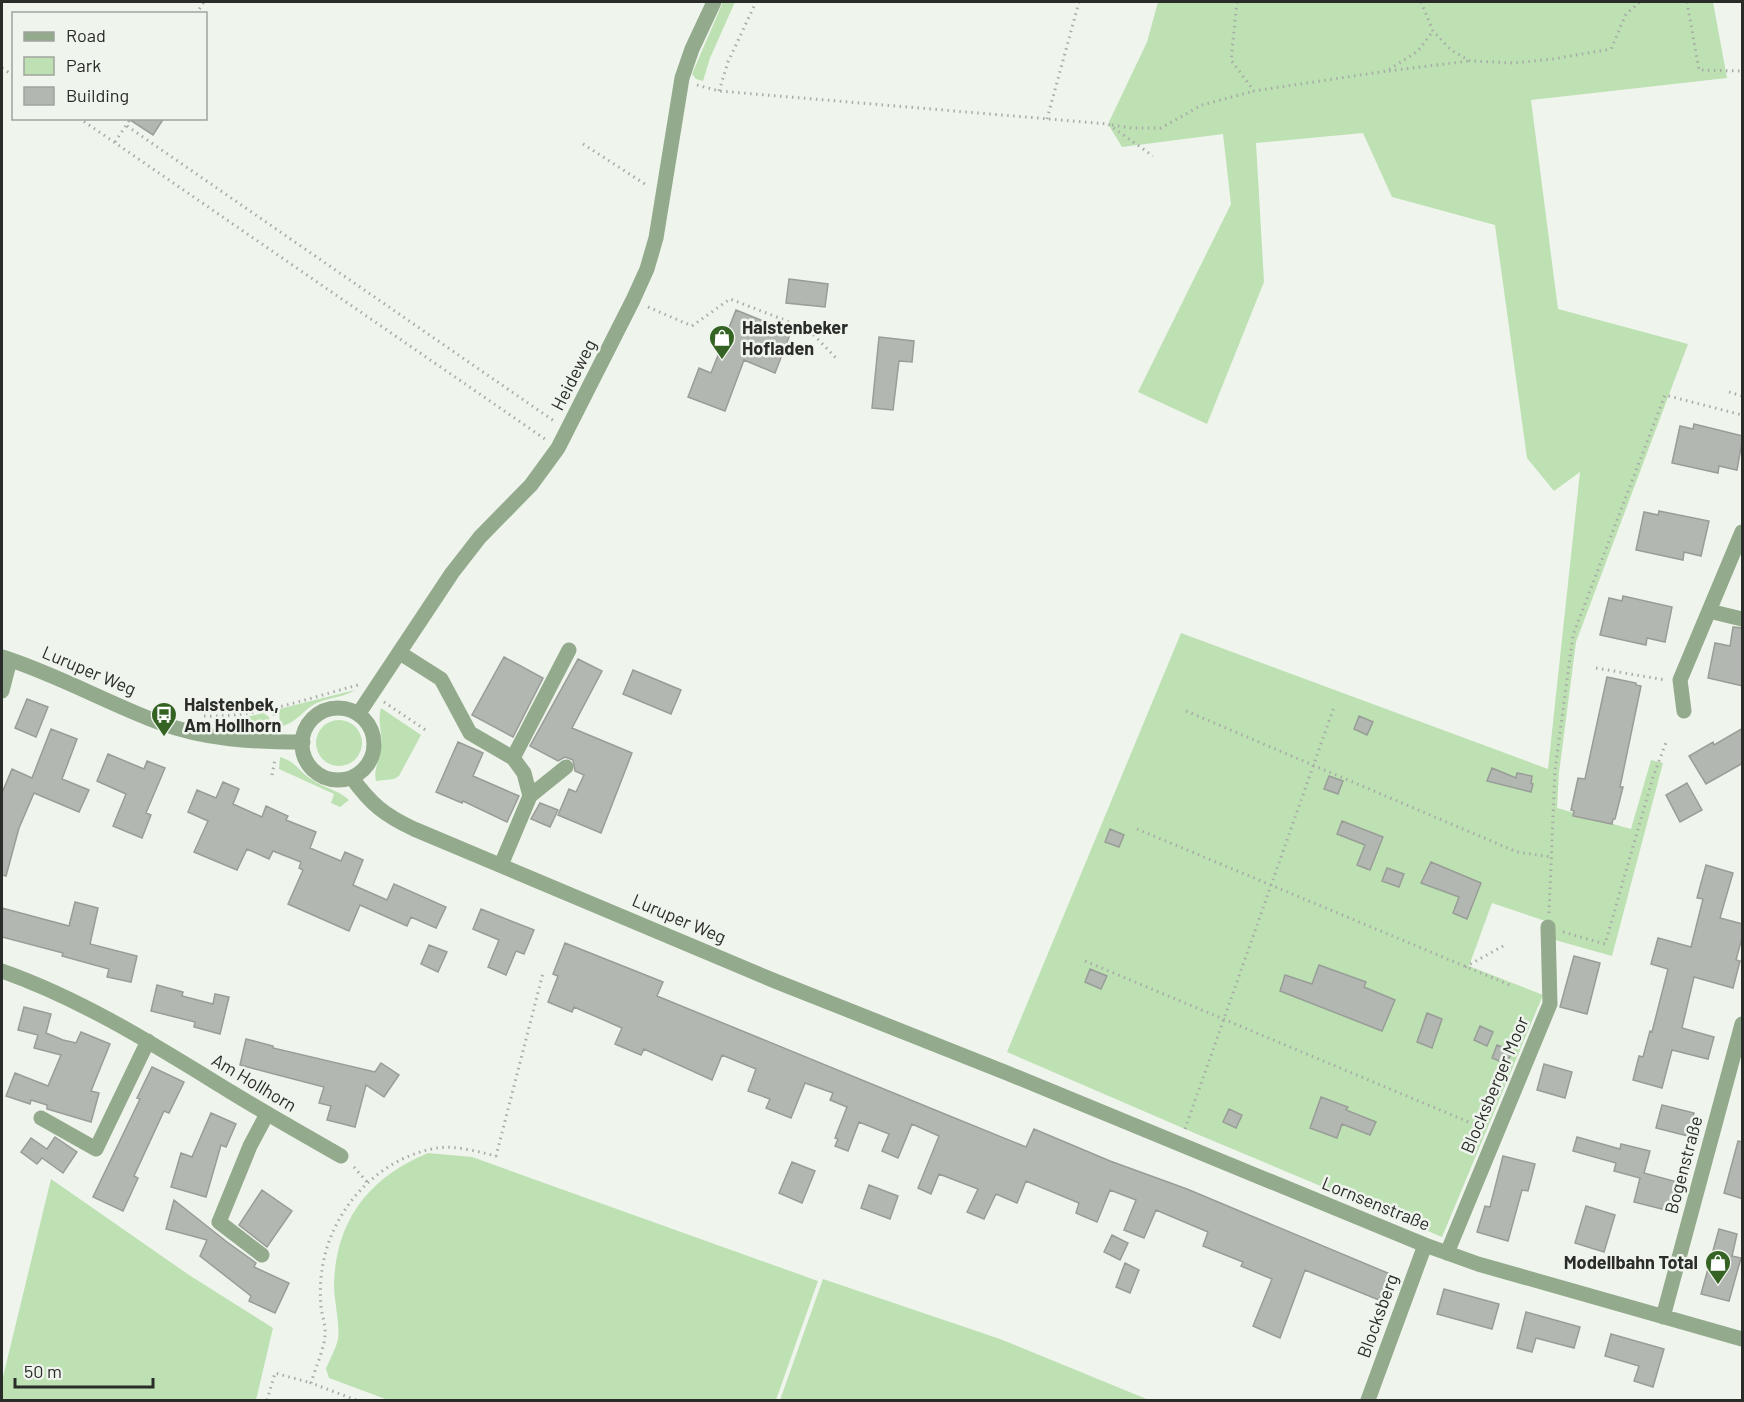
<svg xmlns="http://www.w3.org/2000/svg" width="1744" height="1402" font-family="Barlow,sans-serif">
<rect width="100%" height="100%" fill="#eff4ed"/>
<!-- green -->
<path fill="#bde1b3" d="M723 2H735L710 58 703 81 696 79 692 74Z
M1158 2H1713L1727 78 1531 100 1558 309 1688 344 1576 642 1559 773 1557 808 1631 829 1651 760 1663 763 1612 956 1555 940 1554 924 1492 903 1469 966 1543 995 1442 1237 1192 1132 1007 1052 1181 633 1548 769 1580 472 1554 491 1527 458 1495 225 1392 197 1363 133 1256 143 1264 282 1207 424 1138 392 1231 204 1223 134 1122 147 1108 124 1147 42Z
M355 690C343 698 330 697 317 703 302 710 300 721 280 727L279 709Z
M381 708 421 735 399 776 394 779 376 781C373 769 380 760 381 747 383 734 377 722 381 708Z
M263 713 269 717 270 728 217 727V724Z
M316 743a23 23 0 1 1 46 0a23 23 0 1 1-46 0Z
M280 757C297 762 298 771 311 779 323 788 337 789 349 800L340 807 331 803 334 794 279 769Z
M428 1153 472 1157 818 1281 776 1400H388L329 1378 326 1369C329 1360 336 1349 338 1339 340 1323 334 1301 334 1284 336 1219 370 1177 428 1153Z
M51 1179 189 1275 273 1328 256 1400H2V1381Z
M823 1279 1000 1339 1149 1400H780Z"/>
<!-- building -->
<path fill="#b3b7b1" stroke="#999d97" stroke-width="1.5" d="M127 118H164L153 135Z
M789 279 828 284 825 307 786 303Z
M736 310 791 332 775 373 744 360 725 411 688 397 699 368 711 373Z
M879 337 914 341 912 362 899 361 893 410 872 408Z
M1694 424 1743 436 1737 470 1719 466 1718 473 1672 463 1680 426 1693 429Z
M1659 511 1709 521 1701 556 1684 552 1683 560 1636 550 1644 512 1658 515Z
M1623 596 1672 607 1665 642 1647 638 1646 645 1600 635 1609 598 1622 601Z
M1733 627 1743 628V686L1708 678 1715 643 1730 646Z
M504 657 543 678 513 737 472 715Z
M578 659 602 671 572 728 632 753 601 833 558 815 569 789 576 792 584 775 575 771 573 760 565 757 558 761 530 746Z
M633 670 681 690 671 714 623 694Z
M1607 677 1636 683V685L1641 686 1620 787H1623L1615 819H1613L1612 824 1573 816 1574 811 1571 810 1578 778 1585 779Z
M27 699 48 707 36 737 15 728Z
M1359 716 1373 722 1367 735 1354 729Z
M1743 728V763L1706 784 1689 756 1713 742 1714 745Z
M51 729 77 739 62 779 89 790 79 812 34 793 19 828 6 876 2 875V793L12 769 32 778Z
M458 742 483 753 473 776 519 796 507 822 463 801 462 803 436 792Z
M108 754 144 769 147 761 165 768 146 813 151 815 142 838 113 826 126 794 97 781Z
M1492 768 1516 778 1517 773 1532 776 1531 783 1533 784 1531 792 1487 781Z
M1329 776 1343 781 1338 794 1324 789Z
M223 782 239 789 233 804 262 817 266 806 288 816 286 820 316 832 310 848 341 861 345 852 363 860 353 885 387 900 394 884 446 907 436 928 411 917 407 926 360 905 349 931 288 904 303 870 299 868 301 862 273 851 269 859 247 849 237 870 194 852 208 821 188 812 197 790 216 798Z
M1687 783 1702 810 1680 822 1666 795Z
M540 803 558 810 550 827 531 819Z
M1342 821 1383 837 1370 870 1357 865 1365 845 1337 834Z
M1110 829 1124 835 1119 847 1105 842Z
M1431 862 1481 883 1467 919 1453 913 1459 897 1421 883Z
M1706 865 1733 873 1720 918 1743 924V934L1736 960 1740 961 1733 988 1694 977 1682 1028 1714 1037 1708 1059 1672 1050 1662 1088 1633 1080 1639 1056 1643 1057 1650 1031 1652 1032 1668 969 1651 964 1658 938 1691 947 1703 899 1697 898Z
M1387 868 1404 874 1399 887 1382 881Z
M75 902 98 908 90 944 137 956 131 982 107 977 109 969 62 956 63 953 2 937V908L69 926Z
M481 909 534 930 524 954 516 951 506 975 488 967 499 940 473 929Z
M565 943 663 982 657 996 935 1110 1026 1147 1034 1129 1110 1161 1187 1189 1390 1274 1379 1300 1305 1270 1280 1338 1253 1326 1272 1279 1241 1266 1243 1262 1203 1246 1208 1232 1156 1210 1144 1238 1124 1230 1136 1200 1110 1190 1097 1222 1076 1213 1079 1203 1026 1181 1017 1203 996 1194 984 1219 967 1212 978 1189 939 1174 931 1194 918 1188 939 1136 912 1124 898 1158 882 1151 889 1134 859 1122 848 1151 835 1146 838 1139 835 1138 847 1107 830 1100 833 1093 805 1083 791 1118 766 1108 770 1099 748 1091 756 1069 722 1055 712 1080 644 1049 641 1055 615 1044 622 1028 574 1007 572 1012 548 1002 558 976 553 974Z
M429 945 447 952 438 972 421 964Z
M1574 956 1600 963 1587 1014 1560 1007Z
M1319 965 1366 982 1364 987 1395 1000 1382 1031 1280 991 1285 975 1312 984Z
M1090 969 1107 976 1101 989 1085 982Z
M157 985 183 992 182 996 213 1004 215 994 229 997 220 1034 194 1027 195 1022 151 1011Z
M24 1007 51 1014 46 1033 63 1040 76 1043 81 1032 110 1044 91 1091 99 1093 91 1122 47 1109V1105L31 1100 30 1104 6 1096 15 1073 48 1086 61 1055 34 1048 38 1035 18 1030Z
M1427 1013 1442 1019 1432 1048 1417 1042Z
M1480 1026 1493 1032 1487 1046 1474 1040Z
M246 1039 273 1046V1048L375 1072 381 1063 399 1075 384 1097 366 1085 355 1127 327 1120 331 1106 319 1103 324 1087 240 1065Z
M1497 1045 1512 1051 1507 1064 1492 1058Z
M1544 1064 1572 1072 1565 1098 1537 1090Z
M152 1067 184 1082 169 1113 164 1111 134 1176 138 1178 123 1211 93 1197 140 1099 137 1098Z
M1321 1097 1348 1107 1346 1110 1376 1122 1370 1135 1342 1124 1337 1138 1310 1128Z
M1662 1105 1694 1113 1688 1136 1656 1128Z
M1229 1109 1242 1115 1236 1128 1223 1122Z
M211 1113 236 1124 226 1147 221 1145 206 1197 171 1187 181 1153 192 1157Z
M55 1137 77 1152 63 1173 42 1158 37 1164 21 1152 31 1138 47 1149Z
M1577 1137 1620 1149 1621 1144 1650 1151 1644 1173 1677 1182 1670 1211 1634 1202 1640 1178 1614 1171 1616 1163 1573 1151Z
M1738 1141 1743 1142V1199L1724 1193Z
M1503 1156 1535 1164 1528 1191 1522 1190 1508 1241 1477 1232 1485 1206 1490 1207Z
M792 1162 815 1171 802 1203 779 1193Z
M869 1185 898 1196 890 1219 861 1208Z
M262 1190 292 1211 267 1247 239 1225Z
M174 1200 227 1242 256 1263 254 1267 289 1283 275 1313 249 1301 251 1296 200 1256 207 1240 166 1229Z
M1586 1206 1615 1215 1604 1252 1575 1243Z
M1719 1229 1737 1234 1732 1256 1741 1258 1729 1301 1701 1294Z
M1112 1235 1128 1243 1120 1260 1104 1252Z
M1125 1263 1139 1270 1130 1293 1116 1287Z
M1444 1289 1499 1304 1492 1329 1437 1314Z
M1526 1312 1580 1327 1574 1348 1536 1338 1532 1352 1517 1348Z
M1611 1334 1664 1349 1653 1387 1634 1381 1639 1366 1605 1356Z"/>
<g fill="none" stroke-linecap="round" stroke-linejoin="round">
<!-- path -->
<path stroke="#a8aca7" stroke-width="3" stroke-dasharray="1.5 4.5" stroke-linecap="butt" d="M1237 2 1231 60 1254 91 1387 71 1418 51 1433 31
M1421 2 1433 31 1451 50 1470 61 1514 63 1553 59 1611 49 1626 14 1640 2
M1687 2 1699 70 1742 71
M196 14 204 2
M2 68 14 76
M1389 71 1469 61
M697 85 719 91 1108 124 1153 156
M719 91 728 62 756 2
M79 118 545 439
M1047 119 1079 2
M1112 125 1132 128H1161L1202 105 1254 91
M127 126 554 421
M115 142 131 118
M583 144 648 186
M648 307 692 326 730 299 808 329 836 358
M1729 392 1742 396
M1596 668 1665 680
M384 702 427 731
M274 708 275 727
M1186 711 1517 852 1551 857
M204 716C256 718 309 698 358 685
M272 775 275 759
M1137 829 1512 986
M1549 913 1555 770 1573 635 1665 395 1742 415
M1563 932 1605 944 1653 777 1667 740
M1085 961 1483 1128
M1465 967 1505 945
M1185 1129 1334 707
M354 1167 367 1182
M267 1400 275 1373 311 1383
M356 1400 311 1383C315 1369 325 1347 325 1334 326 1325 322 1316 321 1307 320 1295 320 1281 322 1270 330 1211 377 1158 437 1148 454 1145 480 1152 496 1156L543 973"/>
<!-- minor -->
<path stroke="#93aa8c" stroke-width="15" d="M1709 611 1742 619
M400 653 441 679 470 733 513 758 524 773 530 796
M2 657C56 674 105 702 158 722 205 740 254 742 303 742
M2 691 10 660
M302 744a36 36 0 1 1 72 0a36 36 0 1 1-72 0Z
M1684 711 1680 680 1742 532
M359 713 452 573 480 537 531 485 558 448 633 300 647 269 656 238 682 78 692 49 714 2
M513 758 569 650
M352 778C371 804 384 815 414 829L775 981 1007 1073 1425 1245 1478 1264 1742 1339
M501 865 530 796 566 767
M2 971C84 1000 156 1046 231 1092 267 1114 304 1135 341 1156
M41 1118 96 1149 148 1041
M1447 1253 1550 1004 1548 927
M262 1255 219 1222 250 1146 267 1114
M1663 1317 1742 1024
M1368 1400 1425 1245"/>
</g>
<!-- icons -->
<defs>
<symbol id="shop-pin" viewBox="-11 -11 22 30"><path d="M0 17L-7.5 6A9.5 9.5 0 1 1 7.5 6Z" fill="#346323" stroke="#eff4ed"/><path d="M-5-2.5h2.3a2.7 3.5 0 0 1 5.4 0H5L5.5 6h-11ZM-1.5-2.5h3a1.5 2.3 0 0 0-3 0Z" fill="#fff"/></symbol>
<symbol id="bus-pin" viewBox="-11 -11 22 30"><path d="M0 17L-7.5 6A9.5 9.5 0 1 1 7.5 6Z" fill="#346323" stroke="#eff4ed"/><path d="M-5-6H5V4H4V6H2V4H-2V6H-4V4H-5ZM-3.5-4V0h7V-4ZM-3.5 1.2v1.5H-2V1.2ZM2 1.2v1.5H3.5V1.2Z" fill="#fff"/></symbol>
</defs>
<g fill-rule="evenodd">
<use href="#shop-pin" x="707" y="323" width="30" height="40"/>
<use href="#bus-pin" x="149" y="700" width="30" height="40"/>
<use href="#shop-pin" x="1703" y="1248" width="30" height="40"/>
</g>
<g text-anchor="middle" stroke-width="5" stroke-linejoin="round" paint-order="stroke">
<!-- poi labels -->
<g font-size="18" font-weight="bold" fill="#2a2c2a" stroke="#eff4ed" text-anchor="start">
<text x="742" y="334">Halstenbeker<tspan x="742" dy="21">Hofladen</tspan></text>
<text x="184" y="711">Halstenbek,<tspan x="184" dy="21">Am Hollhorn</tspan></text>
<text x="1698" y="1269" text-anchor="end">Modellbahn Total</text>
</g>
<!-- street labels -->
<g font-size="18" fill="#2a2c2a" stroke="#eff4ed">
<text transform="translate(574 375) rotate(-63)" y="6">Heideweg</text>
<text transform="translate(89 671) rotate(23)" y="6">Luruper Weg</text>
<text transform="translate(679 919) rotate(23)" y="6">Luruper Weg</text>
<text transform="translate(254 1083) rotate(31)" y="6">Am Hollhorn</text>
<text transform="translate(1495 1085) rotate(-67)" y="6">Blocksberger Moor</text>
<text transform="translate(1684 1165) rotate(-75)" y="6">Bogenstraße</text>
<text transform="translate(1376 1204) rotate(22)" y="6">Lornsenstraße</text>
<text transform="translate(1378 1316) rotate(-70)" y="6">Blocksberg</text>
</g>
</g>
<!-- border -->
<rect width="1744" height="1402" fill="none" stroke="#2a2c2a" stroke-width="6"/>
<!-- legend -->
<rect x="12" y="12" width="195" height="108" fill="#eff4ed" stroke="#a0a49f" stroke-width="1.5"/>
<rect x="24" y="32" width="30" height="9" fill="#93aa8c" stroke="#a0a49f" stroke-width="1.5"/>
<text x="66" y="42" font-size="18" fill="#2a2c2a">Road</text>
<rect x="24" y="57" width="30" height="18" fill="#bde1b3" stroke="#a0a49f" stroke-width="1.5"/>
<text x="66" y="72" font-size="18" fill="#2a2c2a">Park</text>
<rect x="24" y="87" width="30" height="18" fill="#b3b7b1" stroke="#a0a49f" stroke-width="1.5"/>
<text x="66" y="102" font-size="18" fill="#2a2c2a">Building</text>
<!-- scale -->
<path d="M15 1378v9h138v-9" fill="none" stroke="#2a2c2a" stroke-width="3"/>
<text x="24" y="1378" font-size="18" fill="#2a2c2a" stroke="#eff4ed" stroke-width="4.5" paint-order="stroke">50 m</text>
</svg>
